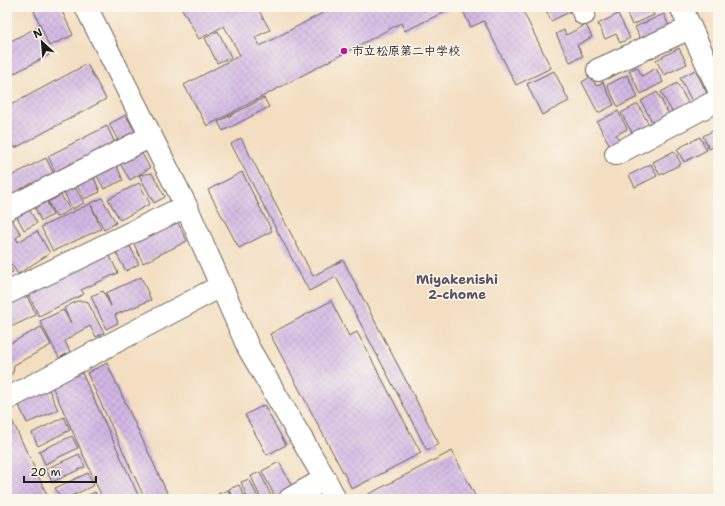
<svg xmlns="http://www.w3.org/2000/svg" width="725" height="506" font-family="'Shantell Sans','Klee One',sans-serif">
<defs>
<pattern id="building-cross-hatch" width="8" height="8" patternUnits="userSpaceOnUse"><rect width="8" height="8" fill="#d2b7e4"/><path d="M0 0l8 8M0 8l8-8" fill="none" stroke="#b49dc3"/></pattern>
</defs>
<rect width="100%" height="100%" fill="#fbf7ec"/>
<filter id="ink" filterUnits="userSpaceOnUse"><feTurbulence type="fractalNoise" baseFrequency=".025" numOctaves="2"/><feDisplacementMap in="SourceGraphic" scale="8" xChannelSelector="R" yChannelSelector="G"/><feConvolveMatrix kernelMatrix="1 2 1 2 8 2 1 2 1" color-interpolation-filters="sRGB"/></filter>
<filter id="wash" filterUnits="userSpaceOnUse"><feTurbulence type="fractalNoise" baseFrequency=".012" numOctaves="4" result="noise"/><feDisplacementMap in="SourceGraphic" scale="16" xChannelSelector="R" yChannelSelector="G"/><feGaussianBlur stdDeviation="0.9" result="paint"/><feColorMatrix in="noise" values="0 0 0 0 0 0 0 0 0 0 0 0 0 0 0 0 0 1.4 0 .05"/><feComposite in="paint" operator="in"/></filter>
<g filter="url(#wash)">
<rect width="100%" height="100%" fill="#f3dec1"/>
<g id="blocks">
<!-- building -->
<path fill="url(#building-cross-hatch)" d="M43 7H60L73 35 49 46 34 11Z
M181 7H257L270 30 255 37 260 46 334 7H430L423 11 431 7H454L405 31 401 23 207 126 184 85 240 55 224 26 199 39Z
M461 7H521L551 68 516 85 484 21 471 27Z
M552 7H575L576 9 551 21 546 10Z
M624 7H658L652 10 654 15 632 25Z
M618 14 630 38 620 43 616 34 605 39 598 24Z
M664 14 669 26 643 45 635 27Z
M586 25 592 37 577 45 583 56 570 62 556 34 564 30 566 35Z
M36 28 49 55 7 77V43Z
M218 31 231 57 217 63 205 38Z
M679 48 687 64 664 75 656 60Z
M87 64 106 99 15 148 7 132V107Z
M637 67 642 76 656 68 663 82 641 94 629 71Z
M695 70 710 99 695 107 680 78Z
M554 71 569 101 542 115 527 84Z
M627 75 638 97 618 107 607 85Z
M592 76 596 86 603 82 614 105 598 113 582 82Z
M677 83 691 108 675 117 661 92Z
M657 92 670 116 654 125 641 101Z
M264 98 269 107 223 131 218 122Z
M638 104 652 131 636 140 621 113Z
M618 111 627 129 616 135 623 148 614 153 597 122Z
M126 115 136 133 119 142 109 124Z
M107 126 115 143 56 173 48 156Z
M718 128V144L709 149 703 136Z
M700 137 707 150 684 162 677 149Z
M241 138 313 276 343 260 439 444 427 450 336 277 309 291 231 144Z
M140 150 150 168 130 180 119 162Z
M674 151 681 164 660 175 653 162Z
M46 158 54 174 7 198V178Z
M115 162 123 180 104 189 95 172Z
M651 164 657 176 635 187 629 175Z
M242 172 272 231 239 248 208 190Z
M152 173 165 197 154 203 139 175Z
M93 175 100 192 84 199 76 183Z
M139 183 150 204 120 220 108 199Z
M75 187 84 203 72 209 64 192Z
M61 195 70 210 56 217 48 202Z
M102 198 116 223 104 230 91 205 101 229 53 251 41 227Z
M46 200 53 215 41 221 34 205Z
M29 209 37 223 24 230 16 215Z
M11 219 21 234 16 238 18 242 37 231 50 253 18 274 7 258V222Z
M176 219 187 241 143 263 132 240Z
M126 239 139 264 126 271 112 246Z
M108 252 118 273 81 290 84 294 39 316 27 292Z
M7 261 13 272 7 275Z
M141 277 151 300 115 315 118 323 106 329 91 296 103 291 111 306 106 293Z
M25 292 36 315 11 327 7 319V300Z
M77 301H87L104 333 96 337 90 326 77 333 65 341 70 352 59 358 40 321 63 310 71 323 64 308Z
M331 301 349 336 357 332 421 453 352 489 270 334Z
M41 327 51 345 14 365 13 373 7 377V345Z
M107 363 170 499H145L87 373Z
M82 373 140 499H103L52 386Z
M49 390 58 410 27 423 18 403Z
M264 405 286 445 267 455 245 415Z
M7 412H8L49 499H12L7 489Z
M64 417 70 430 38 446 32 433Z
M72 436 78 448 45 464 39 451Z
M452 451 477 499H367L365 496Z
M79 454 85 467 52 482 46 469Z
M279 462 293 488 275 497 262 471Z
M260 472 272 498 271 499H261L251 476Z
M88 473 94 485 66 499H61L55 488Z
M249 479 259 499H248L241 482Z
M239 485 246 499H233L229 489Z
M228 490 232 499H220L218 494Z
M95 492 99 499H81Z"/>
</g>
</g>
<g filter="url(#ink)">
<use href="#blocks" fill-opacity="0" stroke="#676056" stroke-width="1"/>
<g fill="none" stroke-linecap="round" stroke-linejoin="round">
<defs>
<path id="minor" d="M86 7 186 206 249 349 325 479 335 499
M581 7 584 14
M681 7 718 88
M598 70 690 28
M616 154 718 100
M7 209 151 136
M7 293 186 206
M7 399 221 286
M290 499 325 479"/>
</defs>
<!-- minor casing -->
<use href="#minor" stroke="#676056" stroke-width="24"/>
<!-- minor -->
<use href="#minor" stroke="#fff" stroke-width="22"/>
</g>
</g>
<!-- markers -->
<circle fill="#b5179e" stroke="#fbf7ec" stroke-width="1.5" cx="344" cy="51" r="4"/>
<g text-anchor="middle" stroke-width="3" stroke-linejoin="round" paint-order="stroke">
<!-- poi labels -->
<g font-size="12" font-weight="bold" fill="#1c1c1c" stroke="#fbf7ec" text-anchor="start">
<text x="352" y="55">市立松原第二中学校</text>
</g>
<!-- neighbourhood labels -->
<g font-size="13" font-weight="bold" fill="#5c5262" stroke="#fbf7ec">
<text x="457" y="284">Miyakenishi<tspan x="457" dy="15">2-chome</tspan></text>
</g>
</g>
<!-- margin -->
<rect width="725" height="506" fill="none" stroke="#fbf7ec" stroke-width="24"/>
<!-- north arrow -->
<g transform="translate(42 42) rotate(334)" stroke="#fbf7ec" stroke-width="3" paint-order="stroke">
<path d="M0-3L7 15L0 10L-7 15Z" fill="#1c1c1c"/>
<text y="-6" font-size="11" font-weight="bold" text-anchor="middle" fill="#1c1c1c">N</text>
</g>
<!-- scale -->
<path d="M24 476v6h72v-6" fill="none" stroke="#1c1c1c" stroke-width="2"/>
<text x="30" y="476" font-size="12" fill="#1c1c1c" stroke="#fbf7ec" stroke-width="3" paint-order="stroke">20 m</text>
</svg>
